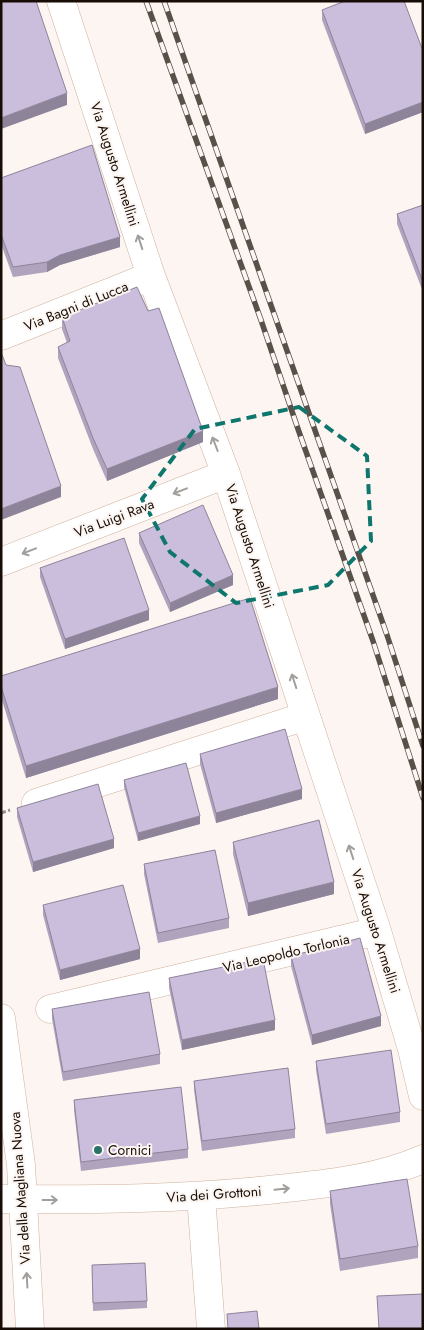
<svg xmlns="http://www.w3.org/2000/svg" width="424" height="1330" font-family="Jost,sans-serif">
<rect width="100%" height="100%" fill="#fcf5f1"/>
<g fill="none" stroke-linecap="round" stroke-linejoin="round">
<defs>
<path id="minor" d="M61 1 151 276 226 474 377 931 412 1049 423 1096
M1 336 151 276
M1 562 226 474
M36 803 306 716
M50 1009 377 931
M201 1196 211 1329
M1 1199C94 1200 186 1199 278 1189 327 1184 377 1179 423 1159"/>
<path id="major" d="M1 1018 21 1165 30 1329"/>
</defs>
<!-- minor casing -->
<use href="#minor" stroke="#cfb19d" stroke-width="29"/>
<!-- major casing -->
<use href="#major" stroke="#cfb19d" stroke-width="29"/>
<!-- path -->
<path stroke="#988f8a" stroke-width="3" stroke-dasharray="5 2.5" stroke-linecap="butt" d="M1 813 10 810"/>
<!-- minor -->
<use href="#minor" stroke="#fff" stroke-width="28"/>
<!-- major -->
<use href="#major" stroke="#fff" stroke-width="28"/>
<defs>
<path id="rail" d="M146 1 261 320 298 429 373 641 423 798
M164 1 387 635 423 746"/>
</defs>
<!-- rail casing -->
<use href="#rail" stroke="#59504a" stroke-width="5.5"/>
<!-- rail -->
<use href="#rail" stroke="#fcf5f1" stroke-width="4" stroke-dasharray="11" stroke-linecap="butt"/>
</g>
<!-- wall -->
<path fill="#afa3bd" d="M322 10 423 51V112L365 134 322 20Z
M1 178 120 247 60 265 47 272 13 277 1 244Z
M423 205V292L397 224V214Z
M62 317 203 442 107 481 93 449 58 358V347L67 343 62 329Z
M139 533 233 585 170 612 139 543Z
M40 568 149 620 65 649 40 577Z
M1 676 278 699 26 778 1 697Z
M200 754 302 799 216 823 200 764Z
M124 780 200 824 138 841 124 787Z
M17 808 114 848 33 872 17 817Z
M233 842 334 894 248 916 233 854Z
M144 864 229 918V928L158 943 144 874Z
M43 905 140 959 60 980 43 915Z
M291 956 381 1026 312 1045 291 966Z
M169 978 275 1030 182 1050 169 988Z
M52 1009 160 1054V1064L63 1081 52 1019Z
M316 1061 400 1112V1122L326 1134 316 1070Z
M194 1081 295 1129V1138L202 1151 194 1090Z
M74 1100 188 1149V1158L81 1171 74 1110Z
M330 1191 418 1246V1258L340 1271 330 1204Z
M92 1265 147 1301V1308L93 1311Z"/>
<!-- shaded-wall -->
<path fill="#8e849a" d="M67 93V105L1 129V118Z
M423 102V112L365 134V124Z
M120 237V247L60 265 47 272V262L60 255Z
M203 431V442L107 481V469Z
M61 486V497L1 520V509Z
M233 575V585L170 612V603Z
M149 610V620L65 649V639Z
M278 687V699L26 778V766Z
M302 789V799L216 823V813Z
M200 816V824L138 841V833Z
M114 839V848L33 872V862Z
M334 882V894L248 916V903Z
M140 949V959L60 980V970Z
M381 1016V1026L312 1045V1035Z
M275 1020V1030L182 1050V1040Z"/>
<!-- building -->
<path fill="#cbbddc" stroke="#8e849a" d="M1 1H36L67 93 1 118Z
M345 1H404L423 51V102L365 124 322 10Z
M92 145 120 237 60 255 47 262 13 267 1 234V178Z
M423 205V282L397 214Z
M137 287 148 311 159 308 203 431 107 469 93 438 58 347 70 341 62 317Z
M1 352 6 365 20 367 61 486 1 509Z
M203 505 233 575 170 603 139 533Z
M124 538 149 610 65 639 40 568Z
M250 598 278 687 26 766 1 686V676Z
M285 729 302 789 216 813 200 754Z
M186 763 200 816 138 833 124 780Z
M98 784 114 839 33 862 17 808Z
M319 820 334 882 248 903 233 842Z
M215 850 229 918 158 933 144 864Z
M123 885 140 949 60 970 43 905Z
M360 938 381 1016 312 1035 291 956Z
M263 959 275 1020 182 1040 169 978Z
M149 992 160 1054 63 1072 52 1009Z
M391 1050 400 1112 326 1124 316 1061Z
M288 1068 295 1129 202 1141 194 1081Z
M181 1087 188 1149 81 1162 74 1100Z
M407 1179 418 1246 340 1259 330 1191Z
M145 1263 147 1301 93 1303 92 1265Z
M423 1294V1329H379L377 1296Z
M257 1311 259 1329H228L227 1314Z"/>
<!-- one-way arrows -->
<defs><path id="oneway-shaft" d="M-6 0H5M1.5-3L5.5 0L1.5 3" fill="none" stroke-width="1.6" stroke-linecap="round" stroke-linejoin="round" transform="scale(1.25)"/></defs>
<g stroke="#a29e9b">
<use href="#oneway-shaft" transform="translate(140 242) rotate(-108)"/>
<use href="#oneway-shaft" transform="translate(215 444) rotate(-111)"/>
<use href="#oneway-shaft" transform="translate(180 491) rotate(159)"/>
<use href="#oneway-shaft" transform="translate(29 551) rotate(159)"/>
<use href="#oneway-shaft" transform="translate(294 681) rotate(-108)"/>
<use href="#oneway-shaft" transform="translate(351 852) rotate(-108)"/>
<use href="#oneway-shaft" transform="translate(282 1189) rotate(-6)"/>
<use href="#oneway-shaft" transform="translate(50 1200)"/>
<use href="#oneway-shaft" transform="translate(27 1280) rotate(-93)"/>
</g>
<!-- marked area -->
<path fill="none" stroke="#0f766e" stroke-width="4" stroke-dasharray="10 6" stroke-linejoin="round" d="M299 407 367 456 371 541 328 585 236 603 170 552 142 499 195 429Z"/>
<!-- markers -->
<circle fill="#2a7168" stroke="#fcf5f1" stroke-width="2" cx="98" cy="1150" r="5"/>
<g text-anchor="middle" stroke-width="4" stroke-linejoin="round" paint-order="stroke">
<!-- street labels -->
<g font-size="14" fill="#170d06" stroke="#fcf5f1">
<text transform="translate(115 164) rotate(72)" y="5">Via Augusto Armellini</text>
<text transform="translate(76 306) rotate(-22)" y="5">Via Bagni di Lucca</text>
<text transform="translate(114 518) rotate(-21)" y="5">Via Luigi Rava</text>
<text transform="translate(250 546) rotate(72)" y="5">Via Augusto Armellini</text>
<text transform="translate(376 931) rotate(72)" y="5">Via Augusto Armellini</text>
<text transform="translate(286 953) rotate(-13)" y="5">Via Leopoldo Torlonia</text>
<text transform="translate(20 1188) rotate(-94)" y="5">Via della Magliana Nuova</text>
<text transform="translate(214 1194) rotate(-4)" y="5">Via dei Grottoni</text>
</g>
<!-- poi labels -->
<g font-size="14" fill="#170d06" stroke="#fcf5f1" text-anchor="start">
<text x="108" y="1155">Cornici</text>
</g>
</g>
<!-- border -->
<rect width="424" height="1330" fill="none" stroke="#170d06" stroke-width="5"/>
</svg>
